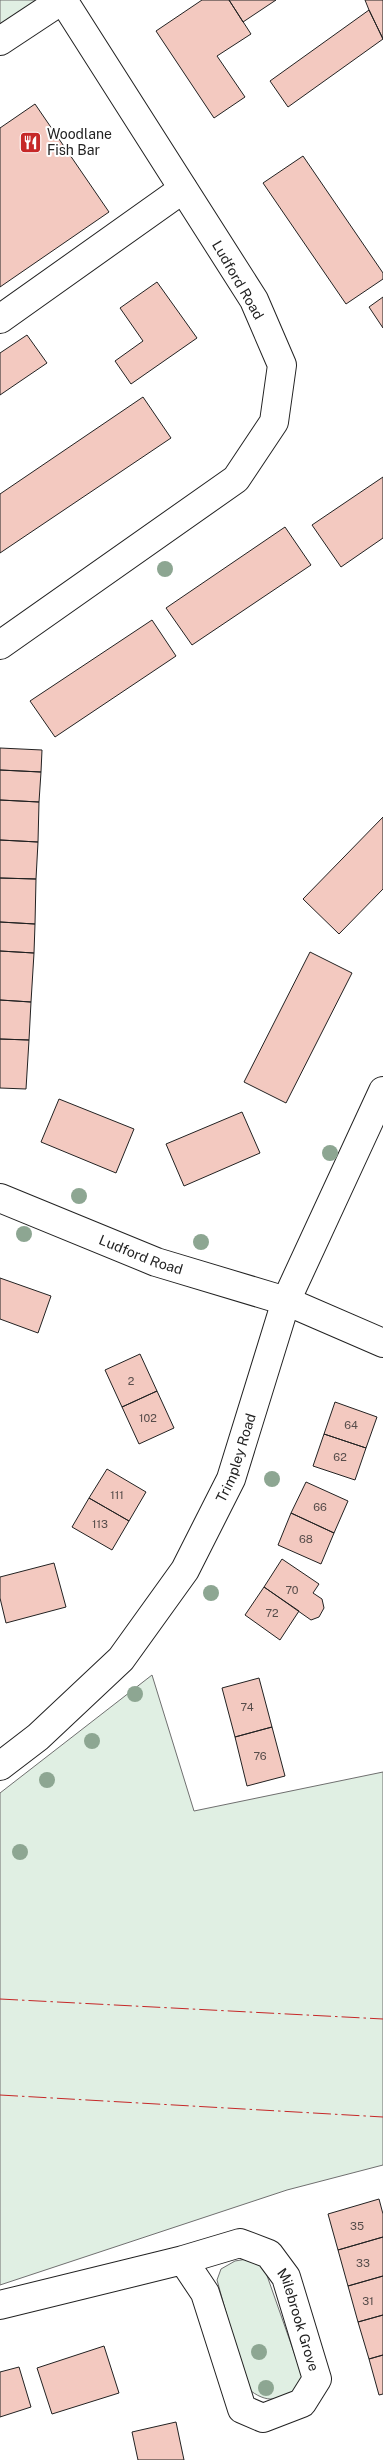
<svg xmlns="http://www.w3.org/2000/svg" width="383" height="2460" font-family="'Public Sans',sans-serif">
<rect width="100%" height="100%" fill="#fff"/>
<!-- green -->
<path fill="#e0efe3" stroke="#6f6f6f" d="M0 0H38L0 24Z
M152 1675 194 1811 383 1772V2165L287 2190 0 2285V1793Z
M247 2259 264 2267 303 2378 300 2389C278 2400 268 2405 247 2388L217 2280 221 2269 235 2261Z"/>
<!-- building -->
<path fill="#f3c9c0" stroke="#222" d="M202 0H229L251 34 217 56 245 97 214 118 156 31Z
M229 0H276L243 22Z
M365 0H383V39L369 10Z
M369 10 383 39 288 107 270 81Z
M35 104 109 212 0 287V128Z
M303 156 383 273V279L346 304 263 183Z
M157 282 197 338 131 384 115 361 143 341 120 308Z
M383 297V328L369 307Z
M27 335 47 363 0 395V353Z
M143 397 171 438 0 553V494Z
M383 477V538L341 567 312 525Z
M285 527 311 565 192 645 166 608Z
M152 620 176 656 55 737 30 701Z
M0 748 42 750 41 772 0 770Z
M0 770 41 772 39 802 0 800Z
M0 800 39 802 38 842 0 840Z
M383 817V889L339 934 303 899Z
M0 840 38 842 36 879 0 878Z
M0 878 36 879 35 924 0 922Z
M0 922 35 924 34 953 0 951Z
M0 951 34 953 31 1002 0 1000Z
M310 952 352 973 286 1103 244 1082Z
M0 1000 31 1002 29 1040 0 1039Z
M0 1039 29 1040 26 1089 0 1088Z
M59 1099 134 1129 116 1173 41 1142Z
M242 1112 260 1153 184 1186 166 1144Z
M0 1278 51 1296 38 1333 0 1319Z
M140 1354 157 1391 122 1407 105 1370Z
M157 1391 174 1428 139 1444 122 1407Z
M335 1402 377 1417 366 1448 324 1434Z
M324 1434 366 1448 355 1480 313 1466Z
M107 1469 146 1492 129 1521 89 1498Z
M306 1482 348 1501 334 1533 291 1513Z
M89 1498 129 1521 112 1550 72 1527Z
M291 1513 334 1533 321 1564 278 1545Z
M282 1559 319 1584 313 1593 322 1599 324 1608 319 1617 311 1620 264 1587Z
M54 1563 66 1607 6 1623 0 1598V1577Z
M264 1587 299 1611 280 1640 245 1615Z
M259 1678 272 1727 235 1737 222 1688Z
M272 1727 285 1776 247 1786 235 1737Z
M379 2199 383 2214V2237L338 2250 328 2214Z
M383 2237V2276L348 2286 338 2250Z
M383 2276V2315L358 2322 348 2286Z
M383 2315V2355L369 2359 358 2322Z
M104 2346 119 2393 52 2414 37 2368Z
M383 2355V2394L379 2395 369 2359Z
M19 2367 31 2407 0 2417V2372Z
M176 2422 184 2460H138L132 2432Z"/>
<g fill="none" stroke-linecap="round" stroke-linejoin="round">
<defs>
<g id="minor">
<path d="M0 41 62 0"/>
<path d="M0 319 183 189"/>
<path d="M0 645 236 479 274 422 282 365 254 300 63 0"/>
<path id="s1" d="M0 1198 156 1262 286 1301 383 1343"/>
<path id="s2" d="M0 1766 38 1737 121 1659 185 1570 231 1479 286 1301 383 1091"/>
<path id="s3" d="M0 2305 183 2260 240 2243 269 2254 286 2277 317 2379 302 2403 263 2418 242 2409 205 2293 183 2260"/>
</g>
</defs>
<!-- minor casing -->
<use href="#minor" stroke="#222" stroke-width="30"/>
<!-- minor -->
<use href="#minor" stroke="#fff" stroke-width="28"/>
<!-- power -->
<path stroke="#c62828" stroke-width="1" stroke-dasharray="18 4 2.5 4" stroke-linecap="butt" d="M0 1999 383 2019
M0 2095 383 2117"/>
</g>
<!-- trees -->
<g fill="#8da692">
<circle cx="165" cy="569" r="8"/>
<circle cx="330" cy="1153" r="8"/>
<circle cx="79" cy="1196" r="8"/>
<circle cx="24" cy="1234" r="8"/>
<circle cx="201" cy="1242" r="8"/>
<circle cx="272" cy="1479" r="8"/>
<circle cx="211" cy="1593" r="8"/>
<circle cx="135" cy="1694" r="8"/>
<circle cx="92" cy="1741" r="8"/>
<circle cx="47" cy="1780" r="8"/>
<circle cx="20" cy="1852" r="8"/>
<circle cx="259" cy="2352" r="8"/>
<circle cx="266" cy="2388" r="8"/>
</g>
<!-- icons -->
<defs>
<symbol id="restaurant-square" viewBox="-11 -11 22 22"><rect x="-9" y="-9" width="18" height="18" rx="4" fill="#c62828" stroke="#fff"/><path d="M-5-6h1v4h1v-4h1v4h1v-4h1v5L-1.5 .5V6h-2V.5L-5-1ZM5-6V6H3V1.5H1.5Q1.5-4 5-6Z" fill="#fff"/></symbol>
</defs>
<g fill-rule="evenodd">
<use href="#restaurant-square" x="18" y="130" width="25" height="25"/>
</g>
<g text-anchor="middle" stroke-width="4" stroke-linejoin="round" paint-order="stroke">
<!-- number labels -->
<g font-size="11" fill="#564c4a">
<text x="131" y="1385">2</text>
<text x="148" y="1422">102</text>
<text x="351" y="1429">64</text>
<text x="340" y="1461">62</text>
<text x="117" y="1499">111</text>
<text x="320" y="1511">66</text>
<text x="100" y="1528">113</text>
<text x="306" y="1543">68</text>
<text x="292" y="1594">70</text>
<text x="272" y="1617">72</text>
<text x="247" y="1711">74</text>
<text x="260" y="1760">76</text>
<text x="357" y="2230">35</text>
<text x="363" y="2267">33</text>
<text x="368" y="2305">31</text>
</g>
<!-- poi labels -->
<g font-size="14" fill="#222" stroke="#fff" text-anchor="start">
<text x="47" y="139">Woodlane<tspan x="47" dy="16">Fish Bar</tspan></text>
</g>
<!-- street labels -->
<g font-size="14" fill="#222" stroke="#fff">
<text transform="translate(238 280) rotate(60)" y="5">Ludford Road</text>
<text dy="5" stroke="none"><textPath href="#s1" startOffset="152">Ludford Road</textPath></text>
<text dy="5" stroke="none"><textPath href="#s2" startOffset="395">Trimpley Road</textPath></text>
<text dy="5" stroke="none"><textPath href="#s3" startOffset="352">Milebrook Grove</textPath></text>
</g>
</g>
</svg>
